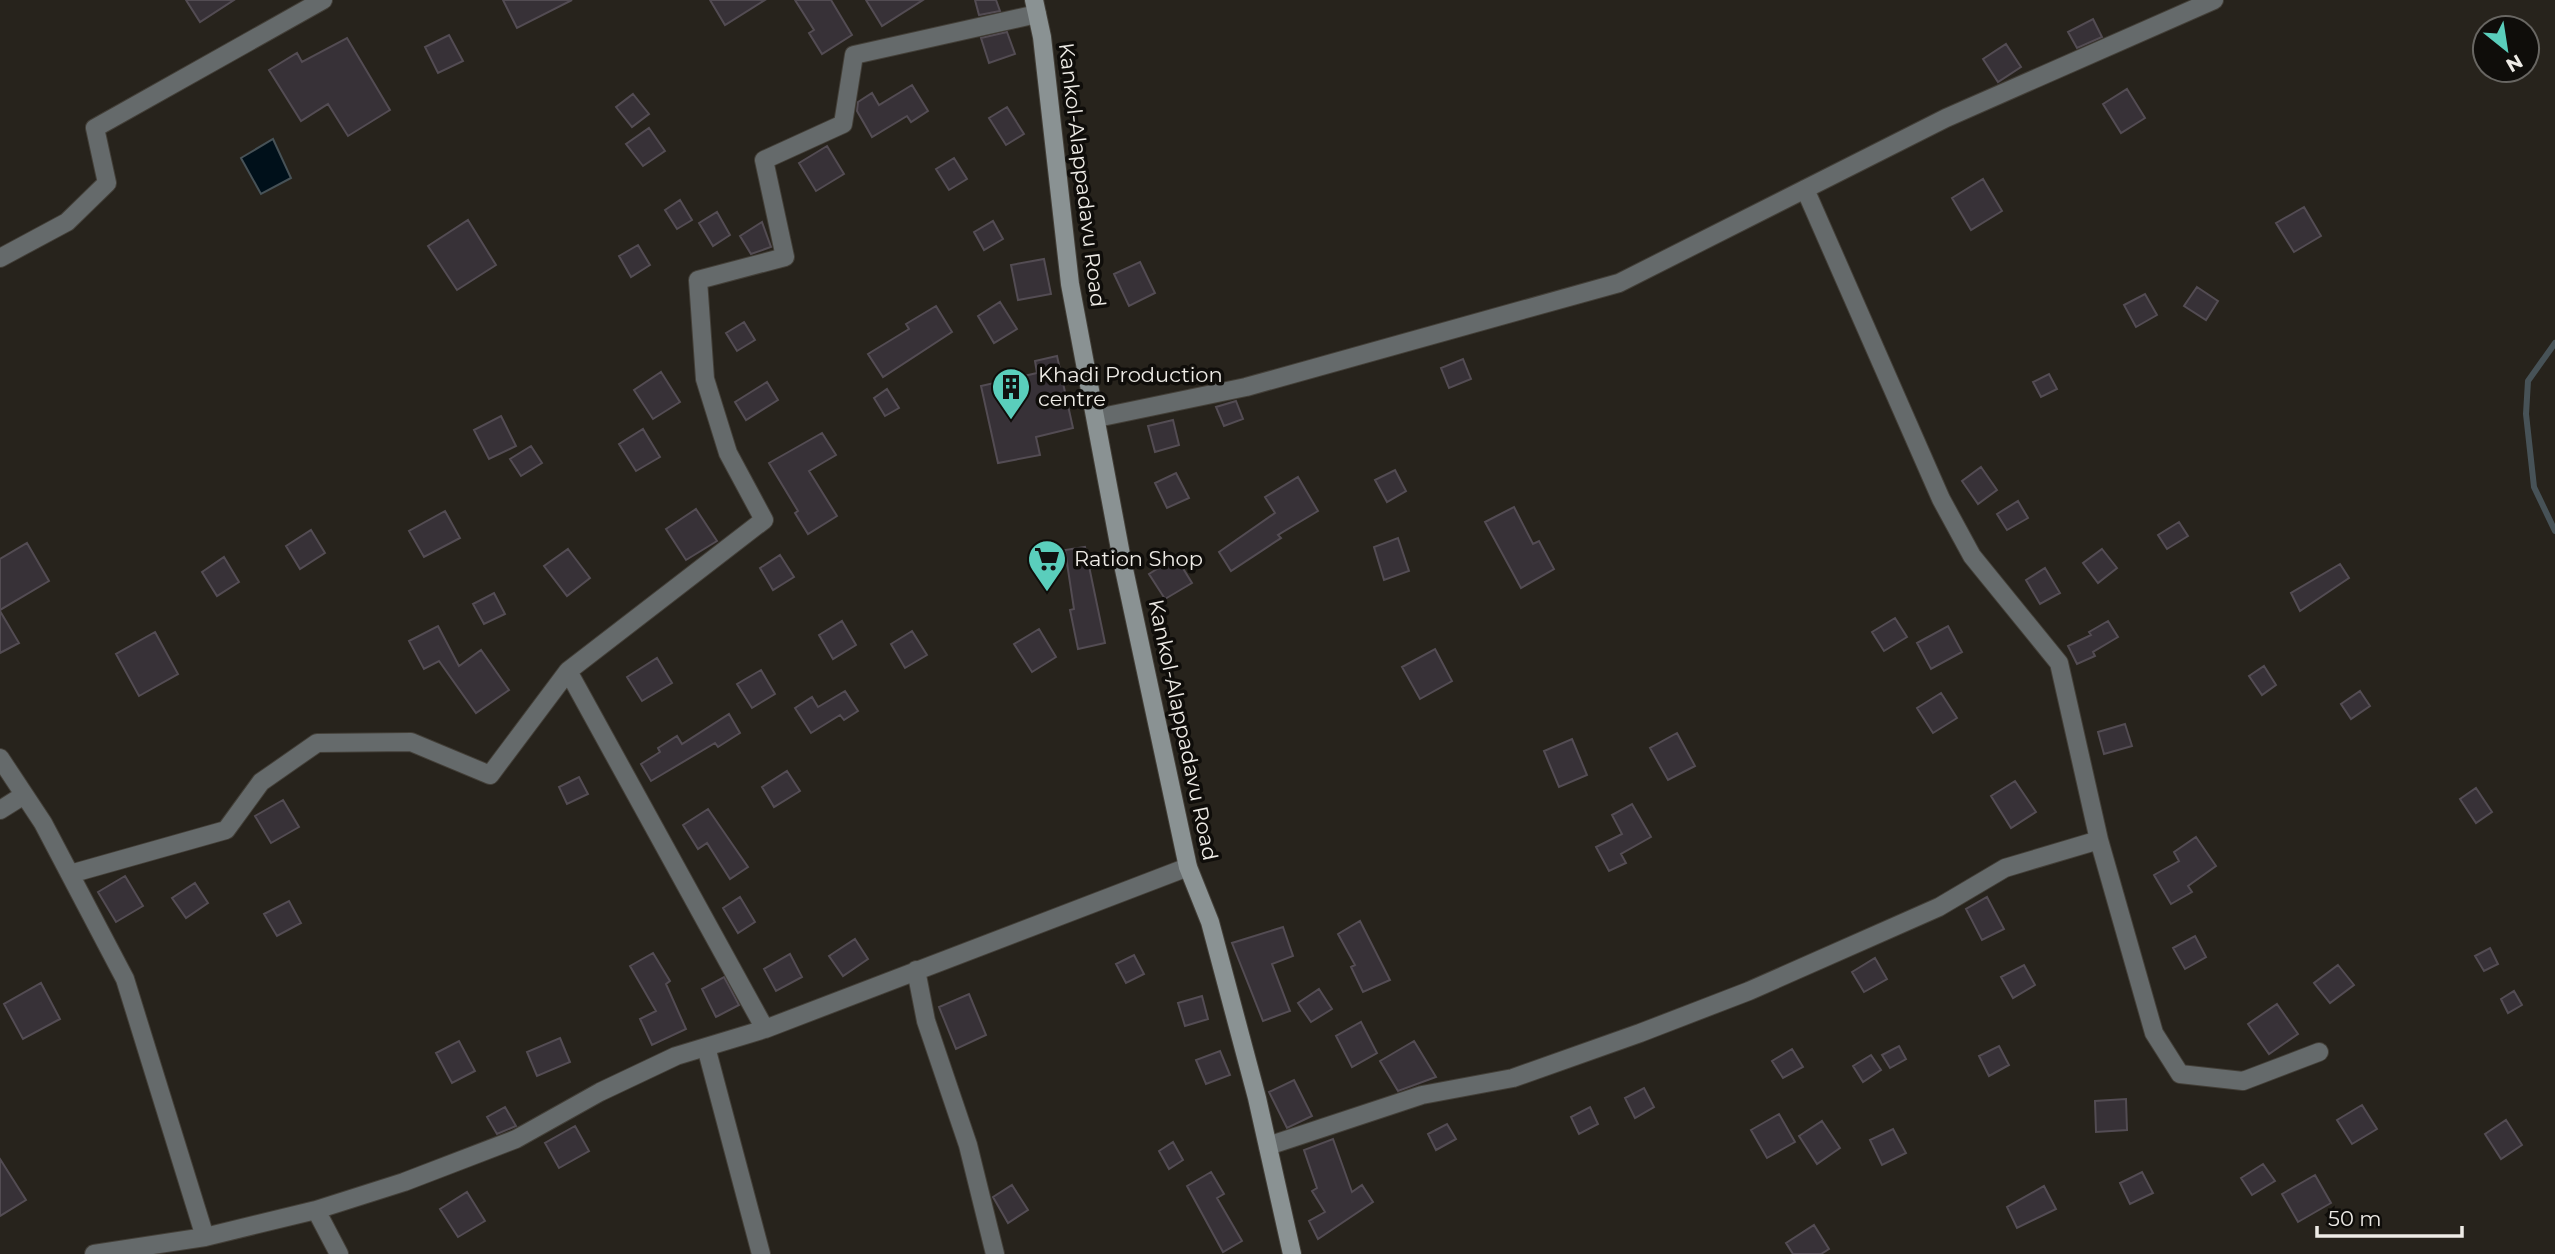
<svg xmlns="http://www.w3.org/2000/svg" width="2555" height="1254" font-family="Montserrat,sans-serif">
<rect width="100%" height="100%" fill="#27231c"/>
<!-- water -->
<path fill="#00101a" stroke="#475257" stroke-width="2" d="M273 139 291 178 261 194 241 158Z"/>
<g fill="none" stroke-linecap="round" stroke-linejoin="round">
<!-- stream -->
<path stroke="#475257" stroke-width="6" d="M2555 343 2528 381 2526 414 2534 487 2555 531"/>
</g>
<!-- building -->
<path fill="#373137" stroke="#534c53" stroke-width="2" d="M186 0H234L200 22Z
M503 0H572L517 28Z
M710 0H765L725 25Z
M795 0H831L852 35 822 54 809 33 814 30Z
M866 0H923L882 26Z
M975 0H996L1000 11 979 15Z
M2093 19 2102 37 2077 48 2068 32Z
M1007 32 1015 54 989 63 981 38Z
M449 35 463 61 438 73 425 47Z
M347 38 390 110 348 136 328 104 301 121 269 70 297 53 302 62Z
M2006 44 2021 67 1998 82 1983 59Z
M912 85 928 111 911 122 907 116 872 137 857 111 858 102 872 93 879 105Z
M2127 89 2145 118 2121 133 2103 104Z
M633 94 649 114 632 127 616 107Z
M1007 107 1024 134 1006 145 989 118Z
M649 128 665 151 643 166 626 144Z
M827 146 844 174 816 191 799 163Z
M954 158 967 179 949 190 936 169Z
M1983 179 2002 211 1971 230 1952 198Z
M680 200 692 220 677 229 665 210Z
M2304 207 2321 236 2294 252 2276 223Z
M717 212 730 235 713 246 699 223Z
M468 220 496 265 457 290 428 246Z
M993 221 1003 239 984 250 974 232Z
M762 222 771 247 751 254 740 236Z
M638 245 650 265 631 277 619 256Z
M1044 259 1051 294 1018 300 1011 265Z
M1140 262 1155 293 1129 306 1114 274Z
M2197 287 2218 301 2206 320 2184 306Z
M2145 294 2157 315 2136 327 2124 305Z
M1000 302 1017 329 994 343 978 316Z
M936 306 952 332 883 377 868 354 909 329 906 324Z
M744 322 755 340 737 351 726 333Z
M1057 356 1073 428 1036 437 1040 455 998 463 981 386 1037 373 1035 361Z
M1463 359 1471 379 1449 388 1441 368Z
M661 372 680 402 653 419 634 390Z
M2049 374 2057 389 2041 397 2033 382Z
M767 382 778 400 746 420 735 402Z
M887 389 899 408 885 416 874 398Z
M1236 401 1243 419 1224 426 1216 407Z
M501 416 516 446 489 459 474 430Z
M1173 420 1179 445 1155 452 1148 426Z
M643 429 660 457 636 471 619 444Z
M822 433 836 455 809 471 837 516 808 534 795 513 798 511 769 463Z
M531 446 542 463 521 476 510 459Z
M1981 467 1997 490 1978 504 1962 481Z
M1395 470 1406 491 1387 502 1375 480Z
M1176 473 1189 498 1167 508 1155 483Z
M1298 477 1318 511 1278 535 1281 538 1231 571 1219 552 1275 513 1265 497Z
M2018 501 2028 518 2007 530 1997 514Z
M1514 507 1533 544 1539 541 1554 569 1521 588 1485 522Z
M696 509 717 541 686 560 666 529Z
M445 511 460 538 424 557 409 531Z
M2179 522 2188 536 2167 549 2158 535Z
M311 530 325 553 300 569 286 546Z
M1398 538 1409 571 1384 580 1374 547Z
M27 543 49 581 0 610V559Z
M1085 547 1105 643 1078 649 1070 610 1074 609 1065 550Z
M568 549 590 578 567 596 544 566Z
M2102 549 2117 568 2098 583 2083 563Z
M780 555 794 577 773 590 760 568Z
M224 557 239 582 217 596 202 572Z
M1176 557 1192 583 1165 599 1149 574Z
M2340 564 2349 578 2300 611 2291 593Z
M2045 568 2060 593 2040 604 2026 580Z
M494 593 505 614 484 624 473 604Z
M0 611 19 643 0 653Z
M1895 618 1907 637 1884 651 1872 632Z
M842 621 856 645 833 659 819 635Z
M2108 621 2118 637 2093 652 2095 656 2077 664 2068 646 2091 635 2089 632Z
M438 626 459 666 481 650 509 690 476 713 439 661 424 669 409 641Z
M1948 626 1962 652 1931 669 1917 643Z
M1039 629 1056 657 1032 672 1014 644Z
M912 631 927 655 905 668 891 644Z
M155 632 178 674 139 696 116 654Z
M1435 649 1452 681 1420 699 1402 667Z
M657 658 672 683 642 701 627 677Z
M2264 666 2276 685 2262 695 2249 676Z
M761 670 775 694 752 708 737 684Z
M845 691 858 711 844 720 840 715 811 733 795 708 812 697 818 707Z
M2360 691 2370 706 2351 719 2341 704Z
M1941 693 1957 718 1933 733 1917 708Z
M729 714 740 733 718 747 715 743 651 781 641 764 660 752 658 748 677 736 682 744Z
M2125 724 2132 746 2104 754 2098 732Z
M1677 733 1695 766 1668 780 1650 748Z
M1572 739 1587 775 1559 787 1544 751Z
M787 771 800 791 774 807 762 787Z
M579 777 588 794 567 804 559 787Z
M2015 781 2036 812 2011 828 1991 796Z
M2476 788 2492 812 2476 823 2460 799Z
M283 800 299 827 271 843 255 816Z
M1632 804 1651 837 1621 854 1626 863 1609 871 1596 847 1622 834 1612 815Z
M708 809 748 867 730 879 707 843 698 849 683 825Z
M2196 837 2216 866 2188 886 2192 892 2171 904 2154 875 2179 861 2174 852Z
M125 876 143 906 116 922 98 892Z
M195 883 208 903 186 918 172 898Z
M740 897 755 922 738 933 723 908Z
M1987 897 2004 929 1982 940 1966 909Z
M289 901 301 923 277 936 264 914Z
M1360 921 1390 980 1363 992 1351 967 1355 965 1338 934Z
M1283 927 1293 956 1272 964 1290 1011 1263 1021 1232 943Z
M2195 936 2206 957 2185 969 2173 948Z
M855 939 868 959 843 976 829 956Z
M2490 948 2498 964 2484 971 2475 956Z
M653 953 670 981 666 984 686 1029 652 1045 640 1019 656 1011 630 966Z
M790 954 802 977 776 991 764 969Z
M1134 955 1144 974 1126 983 1116 964Z
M1875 958 1887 979 1864 992 1852 972Z
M2024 965 2035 985 2013 998 2001 977Z
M2338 965 2354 985 2330 1003 2314 983Z
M724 977 739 1005 716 1017 702 989Z
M41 983 60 1019 23 1039 4 1004Z
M1319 989 1332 1009 1311 1022 1298 1003Z
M2514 991 2522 1005 2508 1013 2501 999Z
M969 994 986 1035 956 1049 939 1007Z
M1202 996 1208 1019 1185 1026 1178 1003Z
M2277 1004 2298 1034 2269 1054 2248 1024Z
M1361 1022 1377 1053 1352 1067 1336 1036Z
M560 1038 570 1062 537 1076 527 1052Z
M459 1041 475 1071 452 1083 436 1053Z
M1414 1041 1436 1077 1398 1091 1380 1061Z
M1899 1046 1906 1059 1890 1068 1882 1055Z
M1999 1046 2009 1065 1989 1076 1979 1056Z
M1792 1049 1803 1067 1783 1078 1772 1061Z
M1220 1051 1230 1075 1206 1084 1196 1060Z
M1871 1055 1881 1070 1863 1082 1853 1066Z
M1294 1080 1312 1116 1287 1128 1269 1092Z
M1644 1088 1654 1107 1635 1118 1625 1098Z
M2126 1099 2127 1130 2096 1132 2095 1101Z
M2362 1105 2377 1129 2352 1144 2337 1120Z
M505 1107 516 1126 497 1134 487 1117Z
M1590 1107 1598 1124 1579 1134 1571 1117Z
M1779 1114 1795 1142 1767 1158 1751 1130Z
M2506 1120 2522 1145 2501 1159 2485 1134Z
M1822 1121 1840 1148 1817 1164 1799 1136Z
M1447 1124 1456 1139 1436 1150 1428 1134Z
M575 1126 589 1151 559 1168 545 1143Z
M1893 1129 1906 1153 1882 1165 1870 1140Z
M1333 1139 1352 1192 1362 1185 1373 1202 1318 1239 1309 1221 1325 1212 1312 1191 1317 1188 1304 1150Z
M1173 1142 1183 1160 1169 1169 1159 1151Z
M0 1159 26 1200 0 1216Z
M2263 1164 2275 1181 2252 1195 2241 1178Z
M1211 1172 1224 1194 1217 1198 1242 1241 1223 1252 1187 1186Z
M2142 1172 2153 1193 2130 1204 2120 1183Z
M2315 1175 2331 1203 2298 1222 2282 1194Z
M1012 1185 1028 1210 1008 1223 993 1197Z
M2044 1186 2056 1209 2017 1228 2007 1207Z
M467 1192 485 1221 458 1237 440 1209Z
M1814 1225 1829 1249 1821 1254H1793L1786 1243Z"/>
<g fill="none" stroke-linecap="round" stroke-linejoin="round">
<defs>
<path id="minor" d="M1805 189 1941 499 1972 556 2059 663 2099 840
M0 258 67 222 107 183 95 128 323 0
M1097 418 1246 387 1619 283 1946 118 2214 0
M0 758 43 823 125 979 205 1237
M0 810 24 795
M70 874 226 830 261 782 317 743 411 742 490 775 568 671
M916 970 926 1021 968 1145 995 1254
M765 1029 568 671 764 520 728 453 705 379 698 280 785 257 764 160 843 124 854 55 1037 14
M706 1047 761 1254
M1268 1146 1422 1095 1513 1078 1640 1033 1749 991 1939 907 2005 868 2099 840 2154 1033 2180 1074 2243 1081 2319 1052
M316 1210 339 1254
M94 1254 205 1237 316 1210 404 1182 516 1139 600 1092 676 1056 765 1029 1188 867"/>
<path id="secondary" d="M1034 0 1042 37 1070 284 1122 560 1188 867 1210 922 1257 1098 1292 1254"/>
</defs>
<!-- minor casing -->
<use href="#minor" stroke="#433f38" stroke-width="20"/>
<!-- secondary casing -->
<use href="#secondary" stroke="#433f38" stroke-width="20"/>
<!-- minor -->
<use href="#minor" stroke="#656a6b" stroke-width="18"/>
<!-- secondary -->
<use href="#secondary" stroke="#8a9293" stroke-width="18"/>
</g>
<!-- icons -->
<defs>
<symbol id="building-pin" viewBox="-11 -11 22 30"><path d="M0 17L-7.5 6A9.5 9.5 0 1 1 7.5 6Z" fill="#5acebc" stroke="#0f0d0a"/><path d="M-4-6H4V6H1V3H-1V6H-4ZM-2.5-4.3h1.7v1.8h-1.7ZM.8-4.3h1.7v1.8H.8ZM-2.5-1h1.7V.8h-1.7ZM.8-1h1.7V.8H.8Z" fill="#111"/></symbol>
<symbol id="supermarket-pin" viewBox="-11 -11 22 30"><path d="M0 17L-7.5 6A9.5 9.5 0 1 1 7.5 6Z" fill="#5acebc" stroke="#0f0d0a"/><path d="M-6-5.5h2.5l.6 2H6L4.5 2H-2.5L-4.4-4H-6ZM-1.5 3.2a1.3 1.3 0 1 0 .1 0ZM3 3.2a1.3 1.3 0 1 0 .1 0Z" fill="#111"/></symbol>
</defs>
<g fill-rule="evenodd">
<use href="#building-pin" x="989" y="365" width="44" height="60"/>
<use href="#supermarket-pin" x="1025" y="537" width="44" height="60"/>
</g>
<g text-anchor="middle" stroke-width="7" stroke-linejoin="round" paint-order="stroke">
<!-- street labels -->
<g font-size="21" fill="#eeebe6" stroke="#0f0d0a">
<text transform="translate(1082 175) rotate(83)" y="7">Kankol-Alappadavu Road</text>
<text transform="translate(1183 730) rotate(78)" y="7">Kankol-Alappadavu Road</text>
</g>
<!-- poi labels -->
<g font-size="21" fill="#eeebe6" stroke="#0f0d0a" text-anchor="start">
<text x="1038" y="382">Khadi Production<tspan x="1038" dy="24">centre</tspan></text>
<text x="1074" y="566">Ration Shop</text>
</g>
</g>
<!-- north arrow -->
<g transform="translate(2506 49) rotate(150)"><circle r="33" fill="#0f0d0a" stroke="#686662" stroke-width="2"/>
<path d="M0-5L12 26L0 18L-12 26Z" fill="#5acebc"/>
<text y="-10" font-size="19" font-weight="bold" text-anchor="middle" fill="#eeebe6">N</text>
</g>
<!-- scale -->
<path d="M2317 1226v10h145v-10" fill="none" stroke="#eeebe6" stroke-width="3.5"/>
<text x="2328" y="1226" font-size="21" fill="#eeebe6" stroke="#0f0d0a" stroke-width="5" paint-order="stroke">50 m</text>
</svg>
